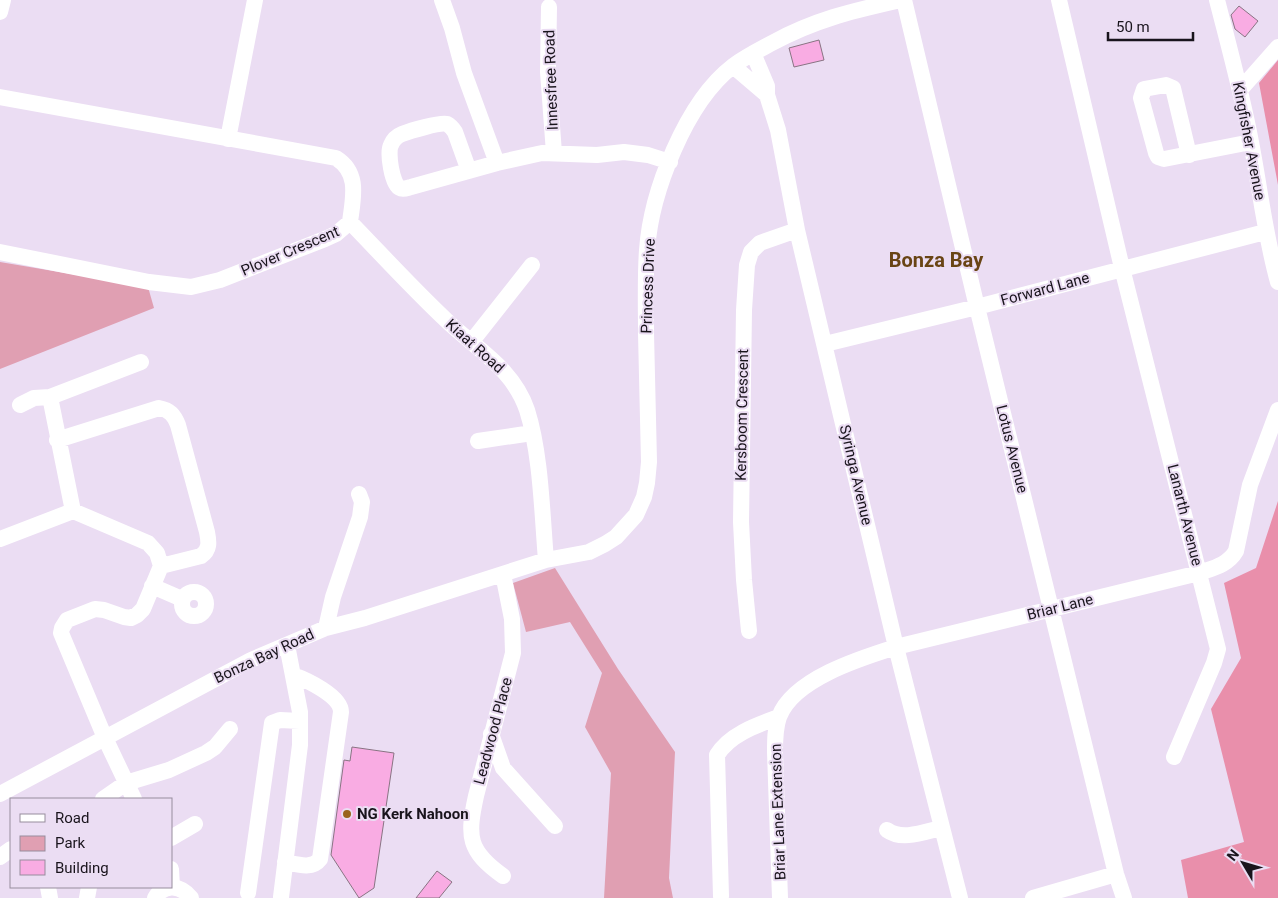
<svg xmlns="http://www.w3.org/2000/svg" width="1278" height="898" font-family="Roboto,sans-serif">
<rect width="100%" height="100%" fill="#ebddf3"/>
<!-- green -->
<path fill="#e09fb2" d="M0 262 148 287 154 308 0 369Z
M555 568 618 669 675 752 669 878 673 898H604L611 773 585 727 602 673 570 622 526 632 513 583Z"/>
<!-- forest -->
<path fill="#e98fab" d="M1278 60V185L1259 83Z
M1278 501V898H1188L1181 860 1244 842 1211 709 1241 658 1224 583 1256 568Z"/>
<!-- building -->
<path fill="#f9ace3" stroke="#897483" d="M1239 6 1258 21 1245 37 1235 29 1231 15Z
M819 40 824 60 794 67 789 48Z
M352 747 394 753 374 888 359 898 331 855 344 760 350 761Z
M437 871 452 882 439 898H416Z"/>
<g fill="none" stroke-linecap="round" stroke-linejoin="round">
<!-- minor -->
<path stroke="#fff" stroke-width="16" d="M442 0 452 28 464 73 497 163 542 153 597 155 624 152 648 155 670 162
M904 0 977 307 1116 874 1124 898
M1059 0 1122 268 1218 649 1214 663 1174 757
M1217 0C1229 47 1242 94 1251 142 1260 189 1265 236 1278 282
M549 7 548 72 554 153
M0 12 3 0
M753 53 767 86V95L778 130 797 230 896 647 960 898
M733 66 767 95
M1240 90 1278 47
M0 97 336 158C360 173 353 198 350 222L336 234 325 239 220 280 191 287 149 282 0 252
M228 139 255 0
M1189 155 1173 88 1166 85 1144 89 1141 98 1156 153 1158 157 1164 159 1251 142
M469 171 455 132C453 129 451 126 447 124 440 122 410 131 402 134 397 136 393 140 391 145 387 152 392 185 400 188 403 190 407 188 411 187L497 163
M350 222C382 255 413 289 446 320 476 349 513 368 527 410 541 454 542 514 546 560
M472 341 532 265
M825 344 977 307 1265 232
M20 405 34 398 50 397
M57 440 159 408C170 410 174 415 178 425L207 532C209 542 210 550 201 556L161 566
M478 441 532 433
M73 511 50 397 141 362
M0 539 73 511 148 543 157 553 161 566 143 609 137 615 131 618 124 617 104 610 95 609 67 620 62 628 61 633 105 738 134 799
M503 574 512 619 513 653 476 796C467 837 468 851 503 876
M152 586 182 599
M182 604a12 12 0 1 1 24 0a12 12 0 1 1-24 0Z
M326 628 333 597 360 517 362 502 359 494
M749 631 744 580 741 522 744 310 747 265 751 252 760 243 797 230
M491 734 503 768 555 826
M0 794 251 660 326 628 365 618 546 560 589 552 605 544 616 537 636 515 644 497 647 483 649 462C648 419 647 376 646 333 646 306 645 278 647 250 651 192 686 102 733 66 745 57 759 50 772 43 816 19 853 11 901 0
M103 799 126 783 169 770 206 753 215 747 230 729
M887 830C902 841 924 832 941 828
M171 838 195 824
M0 857 11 849
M285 862C296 864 312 870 320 859L341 712C341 696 307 680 293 675
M171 869 172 887
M48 887 50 898
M248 893 272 723 280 720 300 721
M721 896 717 755C730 734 757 725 779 717
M281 897 300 745V712L287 645
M87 898 89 887
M155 898C164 883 181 885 191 898
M780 898 775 752C775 740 775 728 779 717 793 679 861 658 896 647L1199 573C1213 568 1228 565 1236 551L1250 485 1278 410
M1033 898 1116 874"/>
</g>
<!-- markers -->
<circle fill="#9a641d" stroke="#ebddf3" stroke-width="2" cx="347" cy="814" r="5"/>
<g text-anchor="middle" stroke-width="4" stroke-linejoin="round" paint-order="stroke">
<!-- street labels -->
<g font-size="15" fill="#19141c" stroke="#ebddf3">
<text transform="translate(551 80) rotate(-92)" y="5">Innesfree Road</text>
<text transform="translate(1249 141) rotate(79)" y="5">Kingfisher Avenue</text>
<text transform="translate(290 251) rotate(-23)" y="5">Plover Crescent</text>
<text transform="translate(648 286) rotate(-88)" y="5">Princess Drive</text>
<text transform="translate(1045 289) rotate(-15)" y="5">Forward Lane</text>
<text transform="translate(475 346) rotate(42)" y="5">Kiaat Road</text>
<text transform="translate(742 415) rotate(-89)" y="5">Kersboom Crescent</text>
<text transform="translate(1012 449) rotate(76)" y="5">Lotus Avenue</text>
<text transform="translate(856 475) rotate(77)" y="5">Syringa Avenue</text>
<text transform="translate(1185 515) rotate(76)" y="5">Lanarth Avenue</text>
<text transform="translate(1060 607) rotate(-14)" y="5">Briar Lane</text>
<text transform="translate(264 656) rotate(-25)" y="5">Bonza Bay Road</text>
<text transform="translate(493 731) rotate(-75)" y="5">Leadwood Place</text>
<text transform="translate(778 812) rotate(-92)" y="5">Briar Lane Extension</text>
</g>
<!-- poi labels -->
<g font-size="15" font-weight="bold" fill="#19141c" stroke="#ebddf3" text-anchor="start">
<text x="357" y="819">NG Kerk Nahoon</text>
</g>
<!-- district labels -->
<g font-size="20" font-weight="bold" fill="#694414" stroke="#ebddf3">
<text x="936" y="267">Bonza Bay</text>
</g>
</g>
<!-- legend -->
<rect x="10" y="798" width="162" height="90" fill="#ebddf3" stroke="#978d9d"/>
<rect x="20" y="814" width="25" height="8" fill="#ffffff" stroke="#978d9d"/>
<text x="55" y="823" font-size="15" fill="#19141c">Road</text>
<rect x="20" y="836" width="25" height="15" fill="#e09fb2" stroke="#978d9d"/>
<text x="55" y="848" font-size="15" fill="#19141c">Park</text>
<rect x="20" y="860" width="25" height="15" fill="#f9ace3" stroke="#978d9d"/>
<text x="55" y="873" font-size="15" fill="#19141c">Building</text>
<!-- north arrow -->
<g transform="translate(1243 863) rotate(308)" stroke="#ebddf3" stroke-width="4" paint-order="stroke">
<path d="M0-4L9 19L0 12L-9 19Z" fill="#19141c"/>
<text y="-8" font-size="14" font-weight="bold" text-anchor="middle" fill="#19141c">N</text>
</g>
<!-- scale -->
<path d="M1108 32v8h85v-8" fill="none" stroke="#19141c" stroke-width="2.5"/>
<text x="1116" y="32" font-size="15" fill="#19141c" stroke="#ebddf3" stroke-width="4" paint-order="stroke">50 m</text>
</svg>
